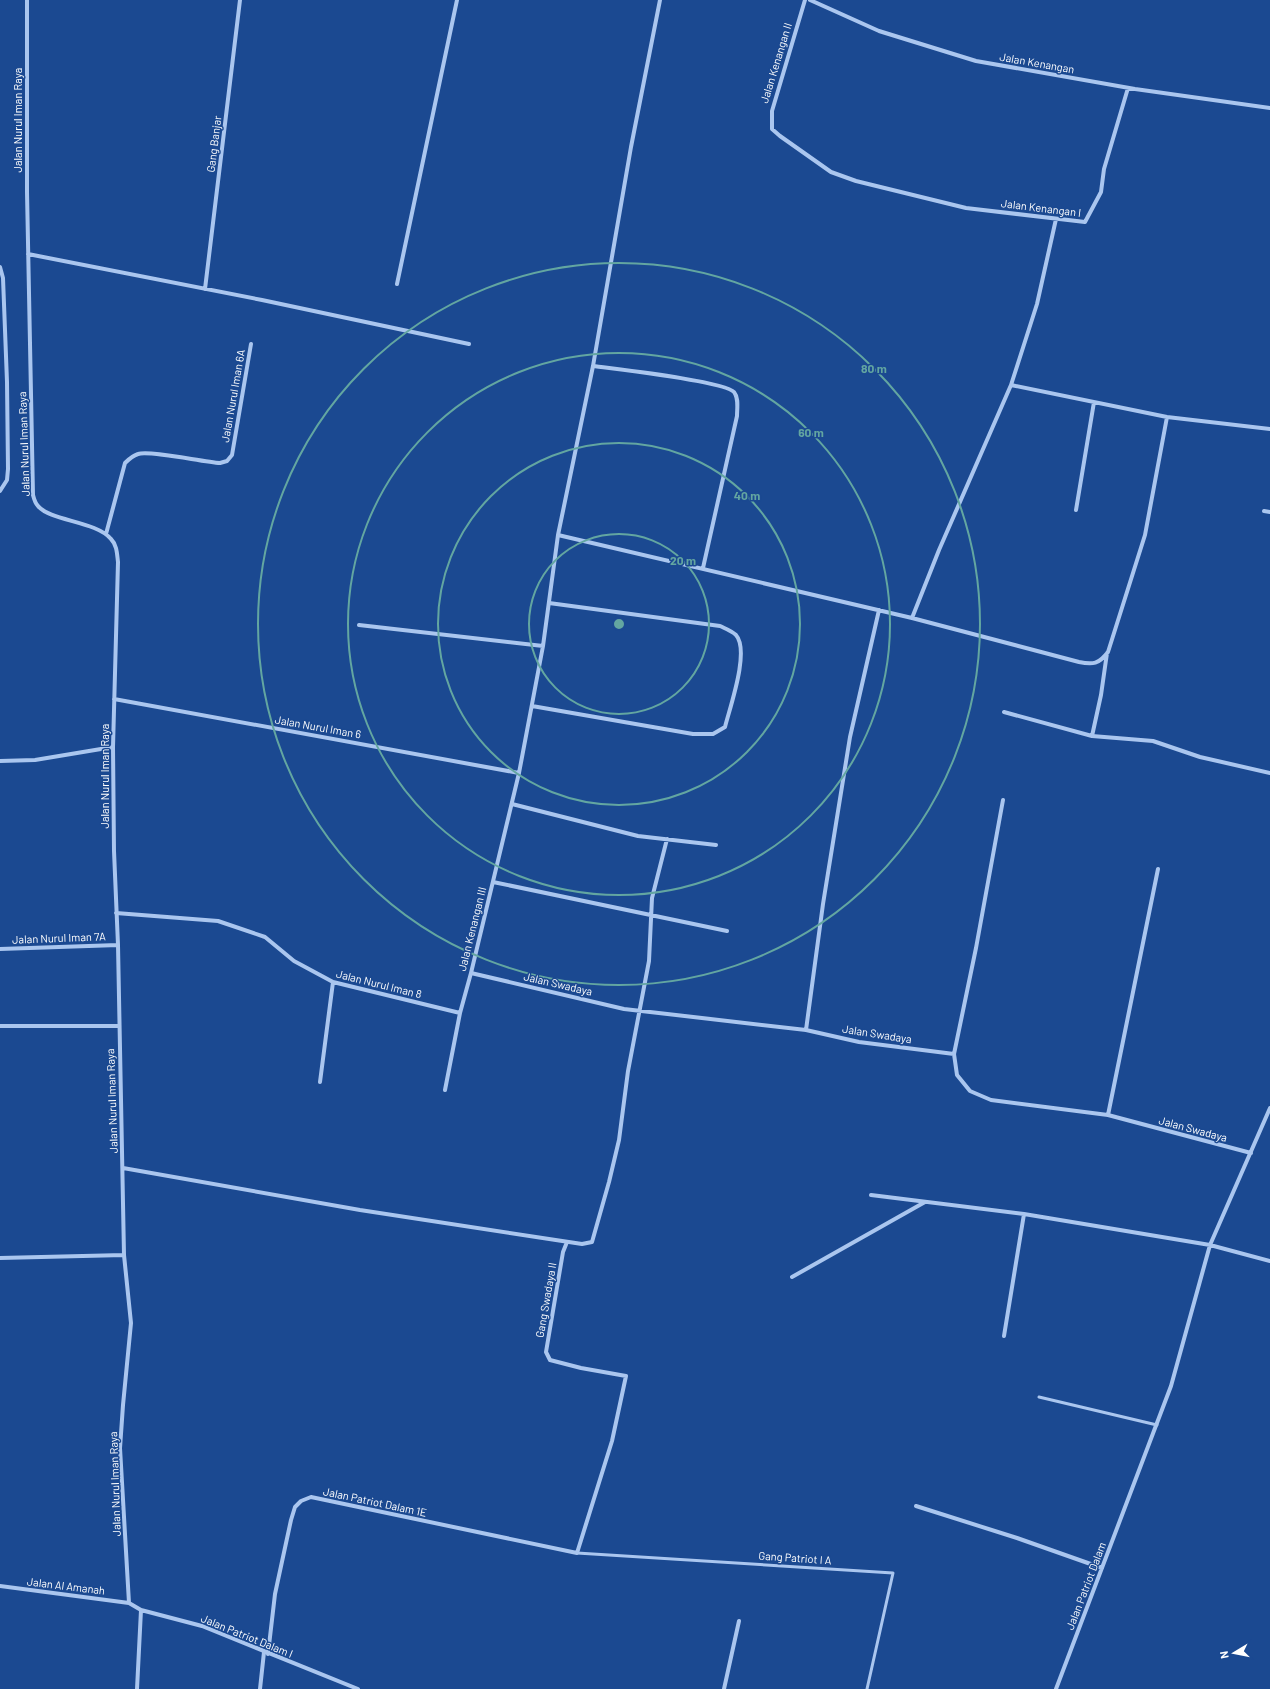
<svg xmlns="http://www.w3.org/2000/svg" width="1270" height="1689" font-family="Barlow,sans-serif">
<rect width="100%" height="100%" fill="#1b4991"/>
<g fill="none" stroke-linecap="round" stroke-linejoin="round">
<!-- lane -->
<path stroke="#aac6ef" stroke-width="3" d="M1039 1397 1157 1425
M577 1553 893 1573 867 1689"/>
<!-- street -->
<path stroke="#aac6ef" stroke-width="4" d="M27 0V192L33 495C34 499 35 503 38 506 50 521 96 521 111 539 117 545 117 554 118 562L113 747 114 851 118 945 124 1255 131 1323 123 1405 120 1448 129 1603
M805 0 772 111V129L780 136 831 172 856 181 966 208 1085 222 1101 192 1104 169 1128 88
M810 0 879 31 976 61 1135 89 1270 108
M28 254 262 300 469 344
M0 267 3 278 7 382 8 469 7 480 0 491
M397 284 457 0
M205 289 240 0
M593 366C614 369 724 381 734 392 739 398 737 408 737 416L703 568
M1011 385 1037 304 1056 219
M1076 510 1094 402
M1264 511 1270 512
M106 534 125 463C129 459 132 456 138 454 149 450 203 462 220 463L227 461 232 455 251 344
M558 535 912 618 1079 662C1093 665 1099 664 1108 652L1145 535 1167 417
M912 618 939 550 1011 385 1167 417 1270 429
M359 625 543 646
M114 699 519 773
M532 706 693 734H713L725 727C730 707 750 651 736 635 732 631 724 628 720 626L549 603
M1004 712 1092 736 1153 741 1200 757 1270 773
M1092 736 1101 695 1107 653
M0 761 35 760 113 747
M1003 800 976 948 954 1054 957 1075 970 1091 991 1100 1108 1115 1251 1153
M512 804 638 836 716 845
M493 882 727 931
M116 913 218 921 265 937 294 961 333 982 460 1013
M0 949 118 945
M471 973 624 1009 806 1030 859 1042 954 1054
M0 1026H119
M806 1030 823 904 850 737 879 610
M320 1082 333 982
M445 1090 460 1013 471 973 519 773 543 646 558 535 593 366 631 147 660 0
M1108 1115 1158 869
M123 1168 360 1210 582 1244 592 1242 609 1182 619 1140 628 1071 649 961 652 898 667 839
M871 1195 1024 1214 1210 1245 1270 1261
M0 1258 124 1255
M792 1277 925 1202
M1004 1336 1024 1214
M916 1506 1017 1538 1102 1568
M0 1586 129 1603 141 1610 202 1626 358 1689
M268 1654 275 1594 291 1520 295 1507 301 1501 311 1497 577 1553 612 1441 626 1376 581 1368 550 1360 546 1352 563 1252 567 1242
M137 1689 141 1610
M260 1689 264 1652
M724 1689 739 1621
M1056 1689 1171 1386 1210 1245 1270 1108"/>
</g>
<!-- distance rings -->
<g fill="none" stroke="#63a6a1" stroke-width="2">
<circle cx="619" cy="624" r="90"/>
<circle cx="619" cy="624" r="181"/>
<circle cx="619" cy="624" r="271"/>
<circle cx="619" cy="624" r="361"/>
</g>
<g text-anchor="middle" stroke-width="3" stroke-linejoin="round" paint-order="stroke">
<!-- street labels -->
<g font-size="11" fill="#fff" stroke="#1b4991">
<text transform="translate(776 63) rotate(-73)" y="4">Jalan Kenangan II</text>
<text transform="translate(1037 63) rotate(10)" y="4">Jalan Kenangan</text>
<text transform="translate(18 120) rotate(-90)" y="4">Jalan Nurul Iman Raya</text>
<text transform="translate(214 144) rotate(-83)" y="4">Gang Banjar</text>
<text transform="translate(1041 208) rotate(7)" y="4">Jalan Kenangan I</text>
<text transform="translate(233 396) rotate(-80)" y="4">Jalan Nurul Iman 6A</text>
<text transform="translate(24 444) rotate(-92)" y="4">Jalan Nurul Iman Raya</text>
<text transform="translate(318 727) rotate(10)" y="4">Jalan Nurul Iman 6</text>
<text transform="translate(105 776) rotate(-90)" y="4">Jalan Nurul Iman Raya</text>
<text transform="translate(472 929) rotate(-76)" y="4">Jalan Kenangan III</text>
<text transform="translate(59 938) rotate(-2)" y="4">Jalan Nurul Iman 7A</text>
<text transform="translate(379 984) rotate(14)" y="4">Jalan Nurul Iman 8</text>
<text transform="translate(558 984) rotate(13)" y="4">Jalan Swadaya</text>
<text transform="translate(877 1034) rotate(9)" y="4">Jalan Swadaya</text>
<text transform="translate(112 1101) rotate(-92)" y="4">Jalan Nurul Iman Raya</text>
<text transform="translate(1193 1129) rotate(15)" y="4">Jalan Swadaya</text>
<text transform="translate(546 1300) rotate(-80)" y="4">Gang Swadaya II</text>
<text transform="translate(115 1484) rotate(-92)" y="4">Jalan Nurul Iman Raya</text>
<text transform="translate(375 1502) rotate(12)" y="4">Jalan Patriot Dalam 1E</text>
<text transform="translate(795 1558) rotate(4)" y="4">Gang Patriot I A</text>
<text transform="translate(66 1586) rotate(7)" y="4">Jalan Al Amanah</text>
<text transform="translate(1086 1586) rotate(-69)" y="4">Jalan Patriot Dalam</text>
<text transform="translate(247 1636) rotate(22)" y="4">Jalan Patriot Dalam I</text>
</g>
</g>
<circle cx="619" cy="624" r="6" fill="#63a6a1" stroke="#1b4991" stroke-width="2"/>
<g font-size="12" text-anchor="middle" font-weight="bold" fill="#63a6a1" stroke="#1b4991" stroke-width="3" stroke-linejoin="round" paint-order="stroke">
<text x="874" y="373">80 m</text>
<text x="811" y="437">60 m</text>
<text x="747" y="500">40 m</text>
<text x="683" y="565">20 m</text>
</g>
<!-- north arrow -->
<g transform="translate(1234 1653) rotate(260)" stroke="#1b4991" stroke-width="3" paint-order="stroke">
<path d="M0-3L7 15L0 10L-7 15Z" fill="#ffffff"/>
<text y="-6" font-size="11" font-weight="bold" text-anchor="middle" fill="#ffffff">N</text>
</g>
</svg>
